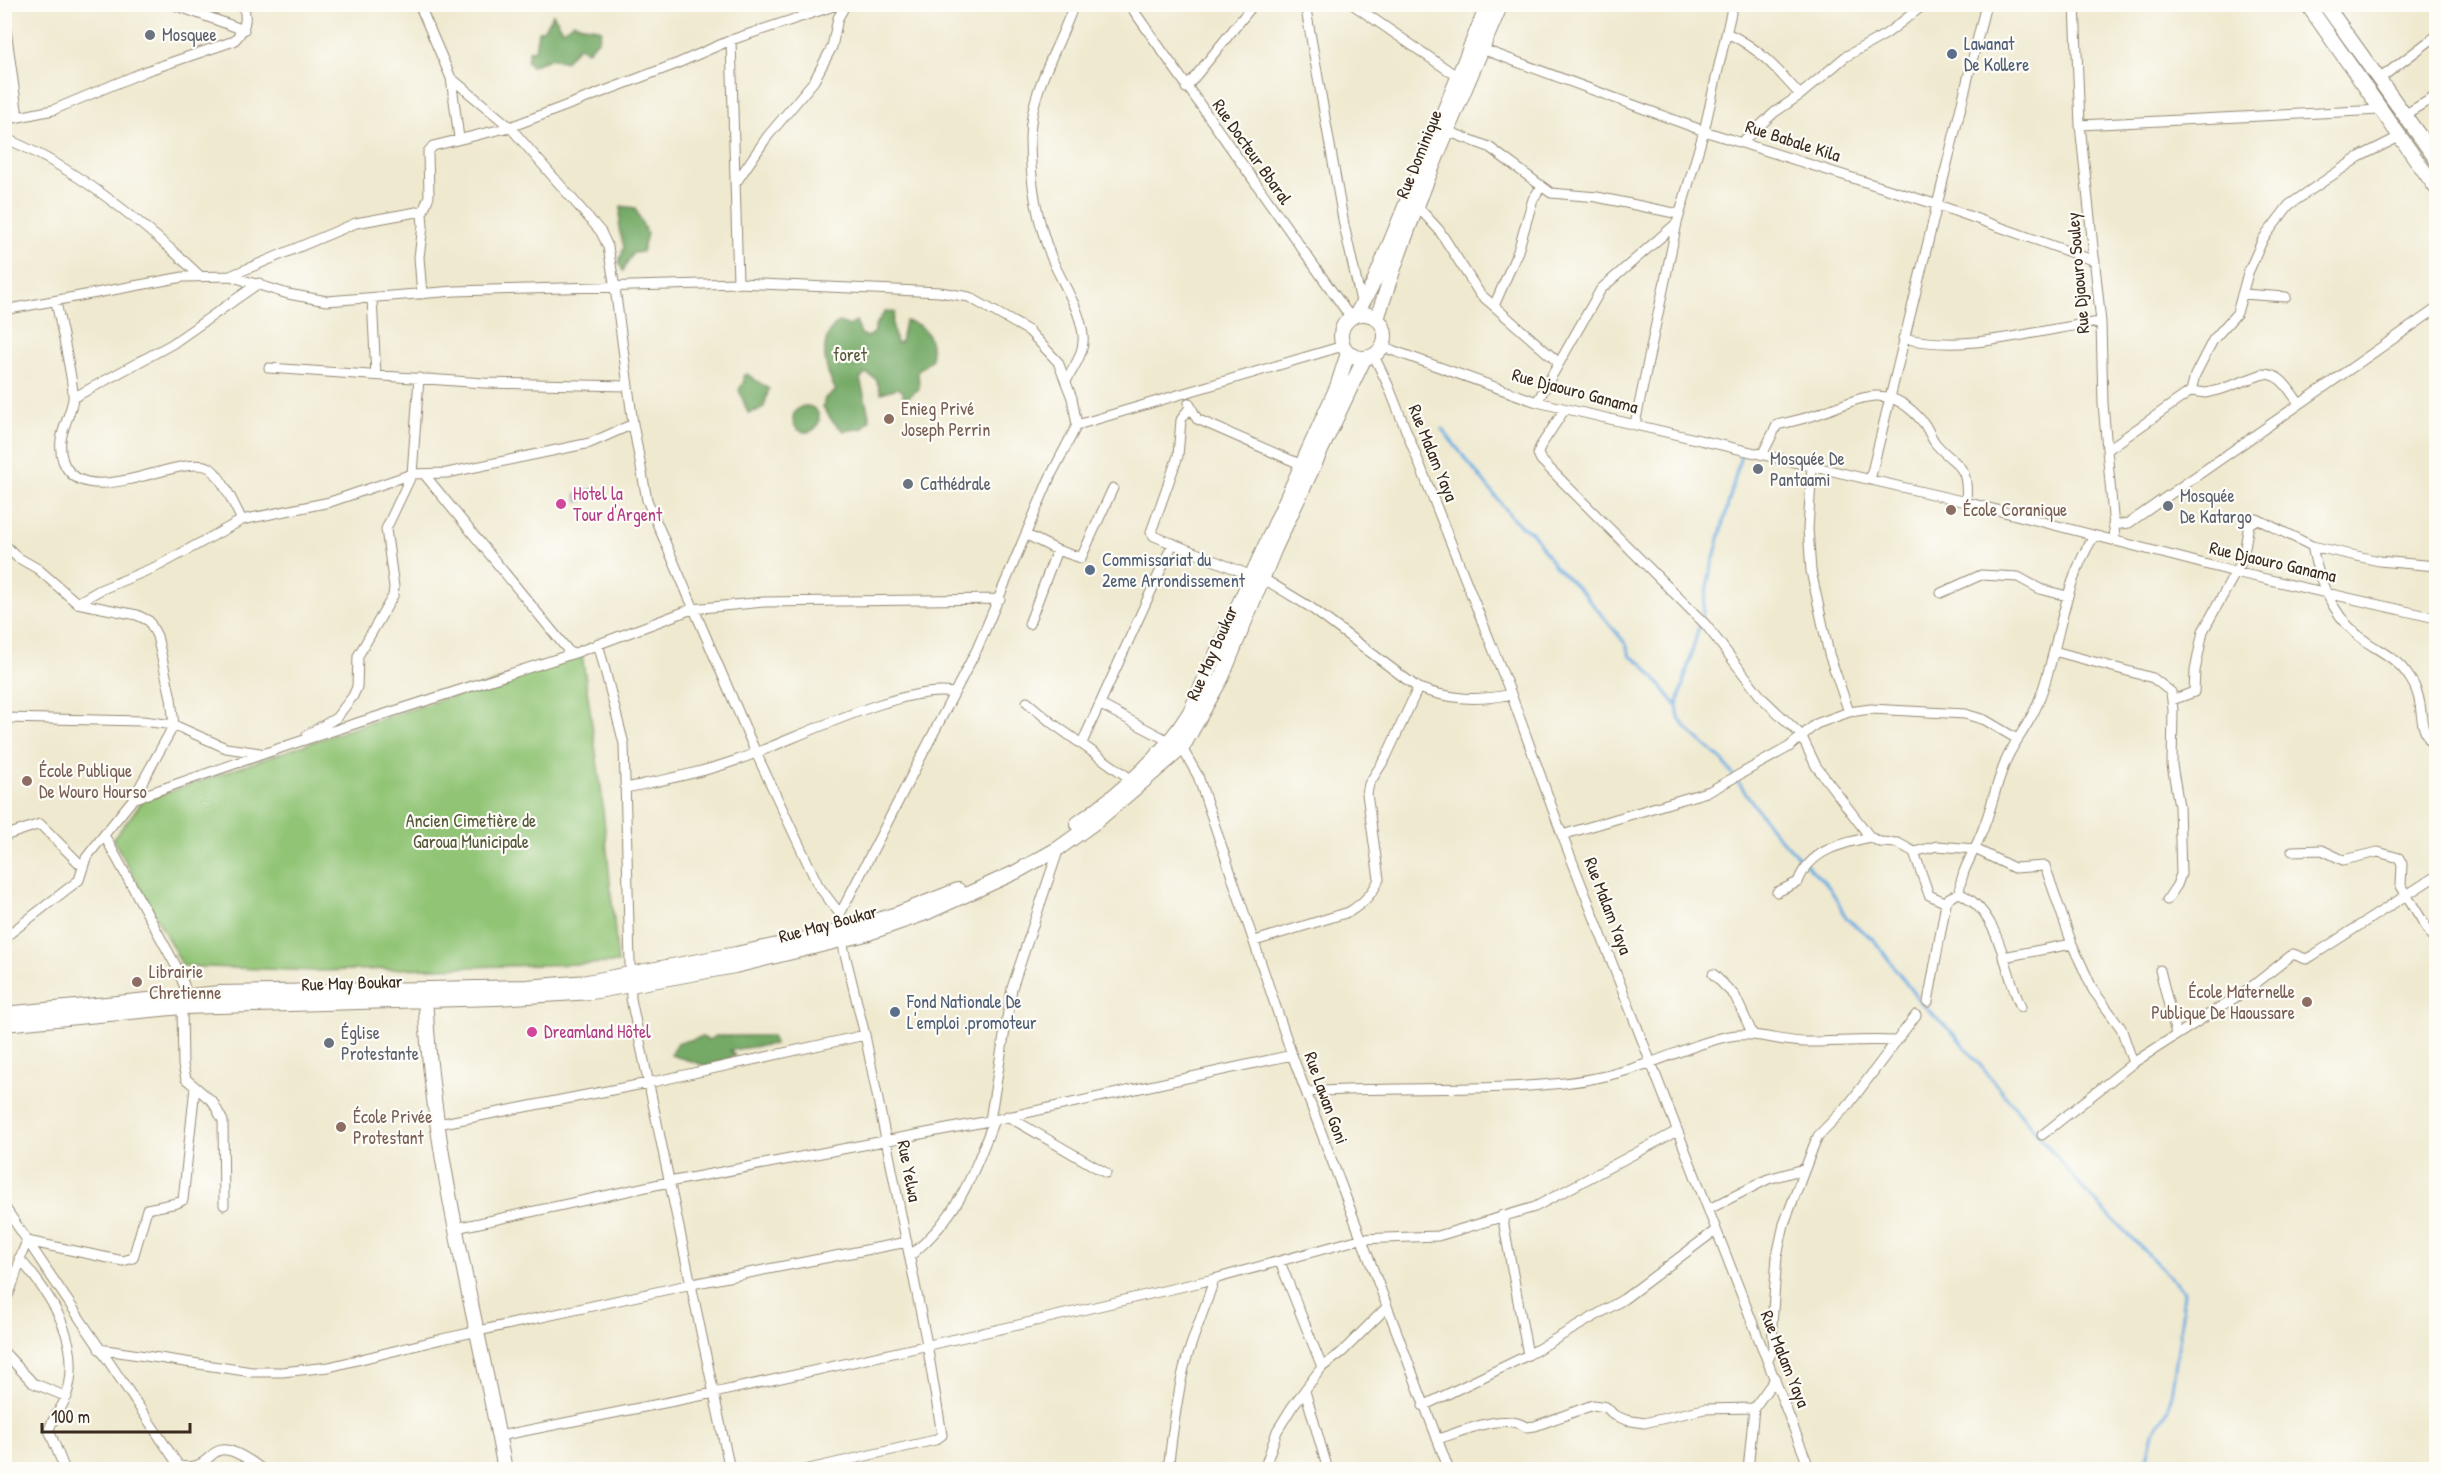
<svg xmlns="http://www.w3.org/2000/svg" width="2441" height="1474" font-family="'Patrick Hand',sans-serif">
<rect width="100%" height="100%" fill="#fdfcf7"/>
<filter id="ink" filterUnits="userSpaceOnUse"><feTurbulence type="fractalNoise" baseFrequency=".0167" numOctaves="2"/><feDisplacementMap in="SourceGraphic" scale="12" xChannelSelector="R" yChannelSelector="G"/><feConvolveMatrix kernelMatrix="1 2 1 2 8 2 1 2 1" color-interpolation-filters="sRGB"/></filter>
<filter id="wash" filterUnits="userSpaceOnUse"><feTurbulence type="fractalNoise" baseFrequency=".008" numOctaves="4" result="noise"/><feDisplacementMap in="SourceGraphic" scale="24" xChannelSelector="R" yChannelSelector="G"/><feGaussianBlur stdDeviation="1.35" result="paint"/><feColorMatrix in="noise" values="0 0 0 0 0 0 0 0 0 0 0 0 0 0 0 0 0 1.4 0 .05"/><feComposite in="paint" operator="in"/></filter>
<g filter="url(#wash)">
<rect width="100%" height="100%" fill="#efe9cf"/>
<!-- green -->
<path fill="#91c475" stroke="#66774a" stroke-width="1.5" d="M582 654 601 788 618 963 316 971 183 966 113 839 143 801 350 729Z"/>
<!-- forest -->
<path fill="#74aa66" stroke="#586a42" stroke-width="1.5" d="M553 14 563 30 574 22C582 29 592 24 601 30L599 39 588 51 578 47 565 62 552 58 531 66 527 61 529 51 535 50 538 31 544 29Z
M621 206 635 208 647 234 642 252 633 253 623 271 619 263 624 247 619 229Z
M885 311 895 312 892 323 896 343 901 342 905 321C928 324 932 339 932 359L918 371 919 389 903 401V392L898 388 881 393 876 379 866 373 860 379 870 419 863 428 844 431 833 422 823 407 825 398 836 391C824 369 817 338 839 322L850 326 856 321 861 334 868 337 875 332V326Z
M747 374 769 389C762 408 770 408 748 413L739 390 744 381 743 376Z
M793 419a13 13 0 1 1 26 0a13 13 0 1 1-26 0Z
M716 1036H772L775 1044 730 1050 735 1056 707 1066 671 1055 677 1043 702 1037 709 1040Z"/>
<!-- water -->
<path fill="#6eade1" stroke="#546c80" stroke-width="1.5" d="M598 488 600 496 578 502 576 494Z"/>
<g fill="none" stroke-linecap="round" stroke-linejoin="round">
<!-- stream -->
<path stroke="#6eade1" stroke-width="3" d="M1442 429 1511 516 1522 527 1532 532 1554 565 1584 594 1626 644 1630 656 1643 664 1677 706 1679 719 1686 728 1723 761 1773 831 1830 888 1847 919 1874 940 1920 1002 1956 1036 2084 1190 2184 1291 2180 1335 2169 1408 2153 1433 2144 1470
M1702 617 1709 577 1742 451
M1677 706 1700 623"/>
</g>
</g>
<g filter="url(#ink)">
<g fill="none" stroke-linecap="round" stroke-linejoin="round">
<defs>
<path id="street" d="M172 4 244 30
M419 4 451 78 510 127 601 232 608 247 615 288 633 424 647 500 756 753 818 885 840 914
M1129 4 1351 318
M1305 4 1344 225 1362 306
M1352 4 1458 77
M2075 4 2080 125 2101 322 2103 404 2115 539
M4 15 18 117
M1727 33C1758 47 1778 70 1800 95
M731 40 738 283
M1482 49 1704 131 1938 205 2095 261
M451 78 459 138
M2378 80 2436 36
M1186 88 1254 4
M2404 115 2436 96
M4 120 53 110 146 71 234 41C245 29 248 20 243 4
M2080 125 2381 110
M1447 131 1489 147 1551 193 1597 197 1679 214
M4 138C74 166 145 224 199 275
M1742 142 1775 112 1800 95 1845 57 1886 34 1925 4
M735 184 767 137 814 81 832 47 838 18 846 4
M1417 206 1439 230 1480 294 1494 306 1518 251 1533 199 1541 187
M230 276 356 223 422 211
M422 294 419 257 423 226 422 214 429 196 428 152 433 146 510 127 676 64 731 40 840 4
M2242 294 2286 297
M372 299 376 375
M56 301C59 320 75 384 73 399 69 422 55 437 63 461 83 514 177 454 208 467 220 472 235 507 242 520
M1494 306 1559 363
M4 310 183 277 230 276 288 294 327 301 455 291 738 283 940 292 969 297 1029 331 1058 362 1072 398 1077 425 1050 477 977 649 840 914
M1903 338C1971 354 2034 329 2101 322
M1383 347 1537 402 1966 502 2235 572 2436 618
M1374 356 1388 385 1511 694 1562 835 1810 1470
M269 368 484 383 627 386
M1066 381C1074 367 1085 352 1083 335 1080 308 1062 283 1052 259 1037 222 1030 178 1030 138 1030 89 1059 49 1074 4
M2191 391 2206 393 2222 389 2263 374C2282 374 2288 389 2299 403
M73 398 172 344 259 283
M1537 402 1601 289 1677 223
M1189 403 1197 419 1302 465
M1190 407 1181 420 1178 456 1151 532 1154 536 1252 576
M1565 409 1540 447 1538 454 1541 460 1706 625 1761 697 1801 735 1816 766 1870 837C1840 844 1810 850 1798 882L1777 892
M1635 424 1677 223 1704 131 1733 4
M1077 425 1343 346
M2107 450 2191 391 2195 375 2213 340 2237 313 2248 273 2263 239 2289 205 2359 157 2399 137
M1763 453 1777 425C1793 421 1810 418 1826 411 1865 396 1890 383 1922 421 1928 427 1930 437 1936 444 1957 468 1969 462 1966 502
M424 474 571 654
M1870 480 1986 4
M2113 525 2129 523 2436 309
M1027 535 1057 550 1029 624
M4 544 17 557 38 569 77 603 137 615 149 621 157 636 171 698 174 725 133 799 104 835 176 966 184 985 186 996
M2312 546 2379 561 2436 566
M1057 550 1081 558 1113 488
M1264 579 1310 607 1418 688
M1941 593 1981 575 2018 577 2040 589 2067 596
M77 603 100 590 160 565 242 520 330 502 412 474 447 473 590 443 633 424
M598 643 624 744 631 999 730 1470
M2054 651 2153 678 2171 692 2173 710 2172 765 2179 806 2181 874 2177 885 2167 900
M2172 700 2194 692 2195 671 2203 631 2243 559 2249 524 2257 519 2312 546C2319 584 2334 620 2368 643 2388 656 2401 661 2414 685 2427 711 2414 724 2436 748
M1027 702 1052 723 1132 780
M1101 705 1182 748 1198 776 1292 1055 1449 1470
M1849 712 1871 709 1965 714 1985 720 2017 739
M4 718 143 721 174 725 226 748 260 753
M307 735 336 718 353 696 357 687 358 656 393 596 394 587 386 529 412 474 419 378
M1082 743 1173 543
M626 788C663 780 701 773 737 760 788 743 903 683 953 693
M133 799 295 743 575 653 692 609 764 602 1000 599
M1562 835 1710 791 1789 747 1816 724 1849 712 1829 654 1811 571 1808 529 1812 466
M4 836 40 824 82 866
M1870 837 1880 842 1898 843 1914 852
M2292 851 2322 850 2343 860 2378 852 2399 858 2402 864 2401 886 2436 943
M1959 893C2001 912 2004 971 2021 1007
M1946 903 1929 895 1914 852 1937 846 1975 849 2014 868 2045 866 2072 944 2003 957
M4 938 79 880 86 858 104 835
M1255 941 1349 912C1362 904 1373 894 1379 879L1367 794 1369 784 1386 757 1418 688C1450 699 1477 702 1511 694
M2072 944 2093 990 2121 1028 2133 1063
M2160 970 2176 1034
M1713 974 1735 996 1753 1035
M1928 1002 1946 903 1949 898 1959 893C1961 870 1973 855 1981 834 1992 809 1996 781 2008 756 2018 736 2032 721 2039 700 2060 646 2062 586 2094 536
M182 1007 183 1065 186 1079 213 1102 223 1121 224 1205
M1306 1092C1392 1086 1478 1092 1564 1083 1593 1080 1625 1072 1652 1062 1678 1053 1703 1041 1730 1036 1755 1031 1780 1042 1806 1042 1836 1042 1866 1039 1896 1041
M1007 1116 1106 1173
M990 1120 1012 988 1059 848
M438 1124 648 1083 865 1035
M2042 1135 2133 1063 2250 988 2293 954 2306 959 2312 956 2436 876
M4 1206 179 1466C221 1474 202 1423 263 1470
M1709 1209 1768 1179 1804 1169
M1502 1215 1528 1355
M456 1228 669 1182 994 1120 1292 1055
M910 1256C959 1215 972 1177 994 1120
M19 1258C52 1296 84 1344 66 1397 62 1409 52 1418 49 1430L65 1470
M1280 1262 1322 1367
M4 1303C16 1285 17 1261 27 1241L123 1261 133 1258 147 1209 177 1203 183 1200 195 1087
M99 1349 252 1372H282L329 1367 442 1339 692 1284 907 1242
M4 1352 33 1383 67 1397
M1768 1360 1774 1348 1772 1324 1777 1256 1784 1224 1814 1145 1818 1136 1849 1104 1916 1015
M1305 1391 1328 1470
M1423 1406 1528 1355 1624 1299 1716 1230
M499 1436 714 1393 1018 1325 1214 1279 1360 1239 1438 1236 1535 1207 1677 1131
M1437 1439C1462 1432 1503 1412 1526 1427L1535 1426 1593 1405 1606 1407 1614 1415 1626 1420 1644 1423 1704 1409 1754 1408
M805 1470 935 1440 942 1435 927 1344 865 1035 844 950 840 914
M1168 1470C1172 1436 1176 1401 1184 1368 1192 1337 1205 1310 1214 1279
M1264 1470 1277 1431 1292 1407 1322 1367 1341 1353 1386 1308
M1748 1470 1754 1408 1775 1379"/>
<path id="secondary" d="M2307 4 2436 188
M2325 4 2436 159
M1341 336a22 22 0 1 1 44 0a22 22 0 1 1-44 0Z
M1356 315 1374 282 1488 4
M1377 319C1411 211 1457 108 1501 4
M1077 824C1120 793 1162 758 1190 712L1337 387 1348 353
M425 990C430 1152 476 1311 505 1470
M4 1014 220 993 527 987 587 982 736 954 842 931 897 914 958 890
M4 1024 182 1007 496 998 592 992 735 966 866 934 926 913 1016 872 1059 848 1098 820 1182 748 1222 677 1275 548 1364 359"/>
</defs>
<!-- street casing -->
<use href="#street" stroke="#958a76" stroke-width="11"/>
<!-- secondary casing -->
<use href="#secondary" stroke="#958a76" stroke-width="16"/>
<!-- street -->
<use href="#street" stroke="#fff" stroke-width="9"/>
<!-- secondary -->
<use href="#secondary" stroke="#fff" stroke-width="14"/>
</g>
</g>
<!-- markers -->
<g fill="#6b7280" stroke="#fdfcf7" stroke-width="2">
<circle cx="150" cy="35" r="6"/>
<circle cx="1758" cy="469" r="6"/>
<circle cx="908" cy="484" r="6"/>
<circle cx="2168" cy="506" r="6"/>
<circle cx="329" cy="1043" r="6"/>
</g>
<g fill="#5c6f8a" stroke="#fdfcf7" stroke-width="2">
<circle cx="1952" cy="54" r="6"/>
<circle cx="1090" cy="570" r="6"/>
<circle cx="895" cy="1012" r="6"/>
</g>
<g fill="#8d6e63" stroke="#fdfcf7" stroke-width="2">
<circle cx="889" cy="419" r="6"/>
<circle cx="1951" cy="510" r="6"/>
<circle cx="27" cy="781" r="6"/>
<circle cx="137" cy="982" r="6"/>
<circle cx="2307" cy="1002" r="6"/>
<circle cx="341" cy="1127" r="6"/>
</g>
<g fill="#d1479c" stroke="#fdfcf7" stroke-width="2">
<circle cx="561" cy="504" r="6"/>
<circle cx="532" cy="1032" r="6"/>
</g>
<g text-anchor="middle" stroke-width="4.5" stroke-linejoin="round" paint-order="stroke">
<!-- worship labels -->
<g font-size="18" fill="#5b616d" stroke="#fdfcf7" text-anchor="start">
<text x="162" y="41">Mosquee</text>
<text x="1770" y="465">Mosquée De<tspan x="1770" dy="21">Pantaami</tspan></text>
<text x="920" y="490">Cathédrale</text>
<text x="2180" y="502">Mosquée<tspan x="2180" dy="21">De Katargo</tspan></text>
<text x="341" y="1039">Église<tspan x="341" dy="21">Protestante</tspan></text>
</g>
<!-- service labels -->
<g font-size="18" fill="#4e5e75" stroke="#fdfcf7" text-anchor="start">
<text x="1964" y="50">Lawanat<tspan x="1964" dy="21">De Kollere</tspan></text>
<text x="1102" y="566">Commissariat du<tspan x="1102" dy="21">2eme Arrondissement</tspan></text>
<text x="907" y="1008">Fond Nationale De<tspan x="907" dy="21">L'emploi .promoteur</tspan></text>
</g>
<!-- street labels -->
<g font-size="18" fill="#3b2a1e" stroke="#fdfcf7">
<text transform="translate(1793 141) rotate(18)" y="6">Rue Babale Kila</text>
<text transform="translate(1252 152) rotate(55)" y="6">Rue Docteur Bbaral</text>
<text transform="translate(1419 154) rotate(-68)" y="6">Rue Dominique</text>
<text transform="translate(2078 273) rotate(-95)" y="6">Rue Djaouro Souley</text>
<text transform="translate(1575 391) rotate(15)" y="6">Rue Djaouro Ganama</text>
<text transform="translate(1433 453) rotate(68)" y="6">Rue Malam Yaya</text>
<text transform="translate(2273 562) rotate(13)" y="6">Rue Djaouro Ganama</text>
<text transform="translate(1212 653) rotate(-66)" y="6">Rue May Boukar</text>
<text transform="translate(1608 906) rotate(69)" y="6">Rue Malam Yaya</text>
<text transform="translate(828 924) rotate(-15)" y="6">Rue May Boukar</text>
<text transform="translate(352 983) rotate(-2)" y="6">Rue May Boukar</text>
<text transform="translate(1326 1098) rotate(70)" y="6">Rue Lawan Goni</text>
<text transform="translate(909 1171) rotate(79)" y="6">Rue Yelwa</text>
<text transform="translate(1785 1359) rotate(68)" y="6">Rue Malam Yaya</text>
</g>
<!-- park labels -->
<g font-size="18" fill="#555838" stroke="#fdfcf7">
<text x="850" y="361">foret</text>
<text x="471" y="827">Ancien Cimetière de<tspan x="471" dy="21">Garoua Municipale</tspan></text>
</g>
<!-- education labels -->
<g font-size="18" fill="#785e54" stroke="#fdfcf7" text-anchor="start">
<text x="901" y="415">Enieg Privé<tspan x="901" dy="21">Joseph Perrin</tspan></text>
<text x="1963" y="516">École Coranique</text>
<text x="39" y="777">École Publique<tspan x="39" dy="21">De Wouro Hourso</tspan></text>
<text x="149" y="978">Librairie<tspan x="149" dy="21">Chretienne</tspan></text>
<text x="2295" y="998" text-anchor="end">École Maternelle<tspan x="2295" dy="21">Publique De Haoussare</tspan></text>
<text x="353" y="1123">École Privée<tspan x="353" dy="21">Protestant</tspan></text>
</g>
<!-- hotel labels -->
<g font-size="18" fill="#b23c85" stroke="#fdfcf7" text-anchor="start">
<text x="573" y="500">Hotel la<tspan x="573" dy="21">Tour d'Argent</tspan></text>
<text x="544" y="1038">Dreamland Hôtel</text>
</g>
</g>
<!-- margin -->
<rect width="2441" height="1474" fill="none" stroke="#fdfcf7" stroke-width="24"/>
<!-- scale -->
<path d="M42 1423v9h148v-9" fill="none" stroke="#3b2a1e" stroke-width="3"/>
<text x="51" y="1423" font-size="18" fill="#3b2a1e" stroke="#fdfcf7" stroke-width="4.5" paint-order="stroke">100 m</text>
</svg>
